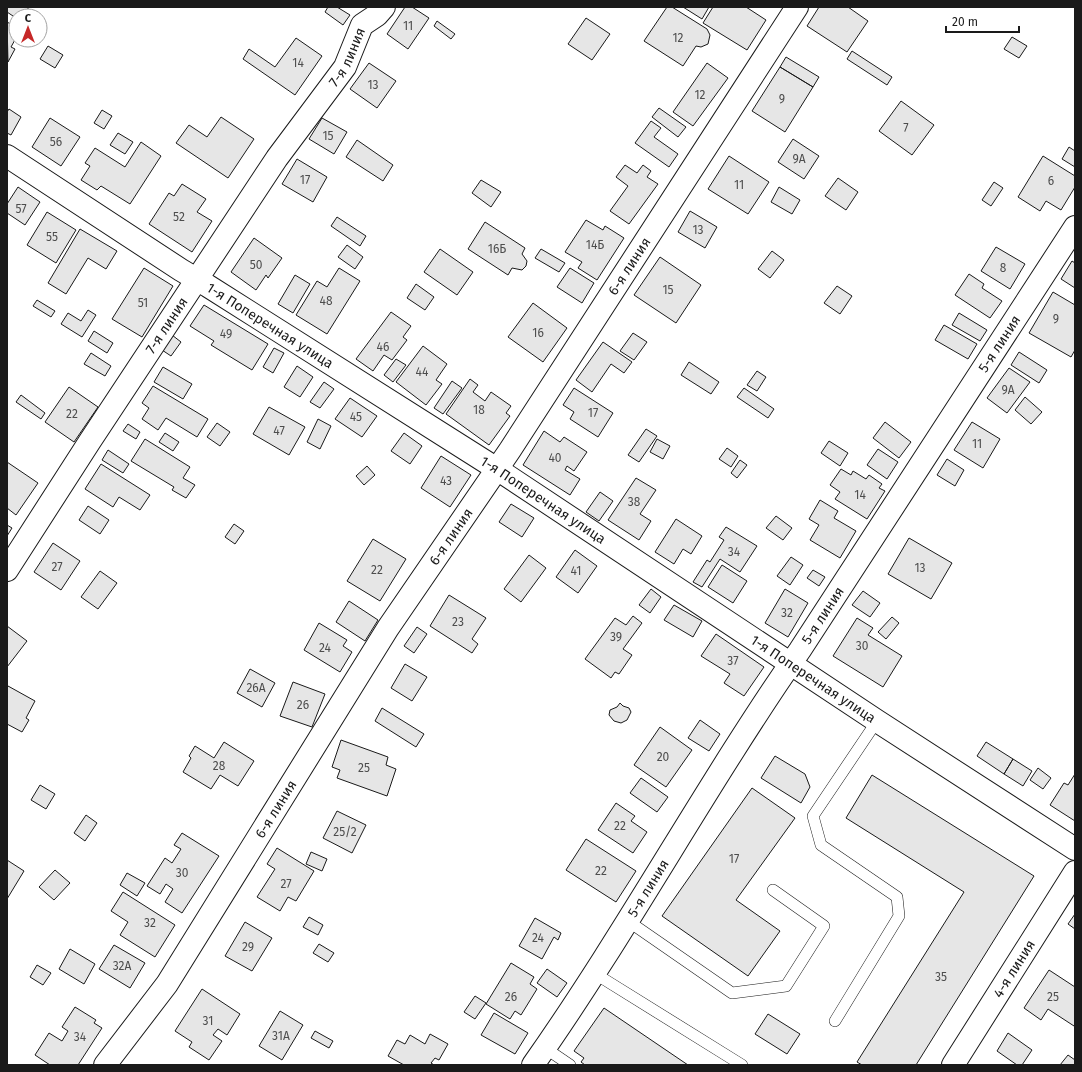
<svg xmlns="http://www.w3.org/2000/svg" width="1082" height="1072" font-family="'Fira Sans',sans-serif">
<rect width="100%" height="100%" fill="#fff"/>
<!-- building -->
<path fill="#e6e6e6" stroke="#1a1a1a" d="M7 7H29L23 16H16V18L7 12Z
M328 7H337L350 15 343 25 325 12Z
M405 7H412L429 18 408 49 387 34Z
M667 7H672L707 29 710 35 708 44 701 47 696 46 683 66 644 41Z
M683 7H709L702 19Z
M713 7H746L766 20 747 50 703 23Z
M819 7H848L868 21 847 52 807 26Z
M586 18 610 34 592 60 568 44Z
M437 21 455 34 451 39 434 26Z
M7 22 16 27V38L11 47 15 49 8 62Z
M1012 37 1027 46 1019 58 1004 49Z
M296 38 322 56 295 95 243 59 249 49 275 67Z
M48 46 63 55 55 68 40 59Z
M852 51 892 77 887 85 847 59Z
M786 57 819 77 813 87 780 67Z
M369 63 396 81 377 108 350 89Z
M707 63 728 78 693 126 673 112Z
M780 67 813 87 785 132 752 111Z
M901 101 934 125 912 155 879 131Z
M659 108 686 127 678 137 652 117Z
M9 109 21 117 11 135 7 133V112Z
M102 110 112 116 104 129 94 123Z
M221 117 254 139 228 178 176 143 189 125 207 137Z
M50 118 80 137 61 166 32 147Z
M322 118 347 132 334 154 309 139Z
M651 121 661 128 654 137 678 154 669 167 635 143Z
M118 133 133 142 125 154 110 145Z
M793 139 819 156 804 179 778 162Z
M357 140 393 165 383 181 346 157Z
M141 142 161 156 130 204 101 186 97 190 81 180 90 166 85 163 95 148 125 167Z
M1069 147 1075 151V167L1062 159Z
M729 156 769 182 748 214 708 189Z
M1043 156 1075 176V187L1061 210 1046 201 1040 211 1018 197Z
M297 159 327 177 313 202 282 184Z
M625 165 637 173 643 165 651 171 647 177 658 184 629 224 610 211 628 186 616 177Z
M838 178 858 192 846 210 825 196Z
M481 180 501 192 491 207 472 193Z
M994 182 1003 188 991 206 982 200Z
M182 184 206 199 197 212 212 221 192 252 149 224 169 193 174 196Z
M18 187 40 202 25 225 7 213V204Z
M779 187 800 200 792 214 771 202Z
M690 211 717 227 705 248 678 232Z
M47 212 76 230 56 263 27 245Z
M337 217 366 236 360 246 331 226Z
M586 220 603 230 605 226 624 238 597 280 578 268 582 262 565 252Z
M485 222 525 248 522 254 527 261 526 266 522 270 512 268 508 275 468 249Z
M80 229 117 251 106 269 88 258 66 294 48 283Z
M254 238 282 258 268 278 266 275 256 290 231 272Z
M347 245 363 257 355 269 338 257Z
M996 247 1025 264 1010 289 981 271Z
M440 249 473 272 457 295 424 272Z
M541 249 565 263 559 272 535 258Z
M772 251 784 260 770 278 758 269Z
M660 257 701 285 676 323 634 295Z
M1072 261 1075 263V288L1061 279Z
M144 268 173 286 142 337 112 319Z
M339 268 360 281 327 334 296 315 317 281 327 287Z
M570 268 594 283 582 303 557 287Z
M969 274 984 284 982 288 1002 301 990 318 955 295Z
M295 275 310 284 293 313 278 304Z
M416 284 434 297 425 310 407 298Z
M837 286 852 296 840 314 824 303Z
M1053 292 1075 305V350L1071 357 1029 333Z
M37 300 55 311 51 317 33 306Z
M533 303 567 328 543 362 508 337Z
M204 305 268 344 252 370 211 345 214 341 190 326Z
M88 310 96 315 82 337 61 324 68 313 81 321Z
M391 312 411 326 403 337 407 340 392 360 384 355 373 371 356 359Z
M959 313 987 330 980 341 952 325Z
M944 325 977 344 968 359 935 340Z
M94 331 113 343 107 353 88 341Z
M633 333 647 342 634 360 620 351Z
M172 335 181 342 171 356 162 350Z
M603 342 632 362 624 373 611 364 592 392 576 380Z
M423 346 447 364 436 380 442 384 426 405 396 382Z
M274 348 284 353 273 373 263 367Z
M1019 352 1047 370 1039 383 1011 365Z
M91 353 111 366 105 376 84 364Z
M396 359 406 365 393 382 384 375Z
M689 362 719 382 711 394 681 375Z
M297 366 313 377 300 397 284 387Z
M163 367 192 384 183 399 154 382Z
M1009 368 1030 382 1007 413 987 398Z
M757 371 766 377 757 391 747 385Z
M470 379 478 385 473 392 485 401 491 392 511 406 506 413 510 416 489 445 446 414Z
M452 381 462 388 443 414 434 408Z
M324 382 334 389 320 408 310 402Z
M153 386 208 419 197 437 166 418 158 430 142 419 149 408 142 403Z
M69 387 98 407 74 442 45 422Z
M574 388 613 413 598 437 570 419 574 412 563 405Z
M744 388 774 409 768 418 737 397Z
M21 395 45 413 41 419 16 402Z
M1025 397 1042 412 1031 424 1015 410Z
M350 398 377 416 362 437 335 419Z
M269 407 305 427 289 455 253 434Z
M318 419 331 426 320 449 307 442Z
M885 422 911 442 899 458 873 438Z
M972 422 1000 439 983 468 954 450Z
M217 423 230 432 220 446 207 437Z
M128 424 140 432 136 439 123 431Z
M646 429 657 436 639 462 628 455Z
M544 431 560 442 564 437 587 452 574 471 567 466 565 470 580 479 570 495 523 465Z
M165 433 179 442 173 451 159 442Z
M404 433 422 446 410 464 391 451Z
M145 439 190 467 183 478 195 485 186 498 172 490 174 487 131 461Z
M657 439 670 446 663 459 650 452Z
M829 441 848 453 840 466 821 453Z
M727 448 738 456 731 467 719 459Z
M878 449 898 462 887 479 867 465Z
M108 450 129 464 123 473 102 460Z
M441 456 471 475 450 507 421 488Z
M947 459 964 470 955 486 937 475Z
M740 460 747 465 737 478 731 473Z
M7 462 38 483 16 515 7 508Z
M101 464 150 495 140 510 119 497 113 507 85 489Z
M367 466 375 475 364 485 356 476Z
M841 469 851 475 853 471 866 479 869 475 882 484 879 488 885 491 867 519 835 499 840 492 830 485Z
M636 478 656 490 640 514 651 521 639 540 608 520Z
M600 492 613 501 599 521 586 512Z
M820 500 838 511 834 518 856 531 840 558 810 540 819 525 809 519Z
M511 504 534 518 522 537 499 522Z
M88 506 109 520 100 534 79 520Z
M776 516 792 528 783 540 766 528Z
M676 519 702 536 691 554 683 549 674 564 655 552Z
M234 524 244 531 235 544 225 537Z
M7 525 12 528 7 536Z
M726 527 757 546 740 572 720 559 702 587 693 582 707 560 710 562 724 540 719 537Z
M909 538 952 563 931 599 888 574Z
M373 539 406 559 380 601 347 581Z
M53 543 80 561 61 590 34 572Z
M575 550 597 566 578 593 556 577Z
M529 555 546 568 521 602 504 589Z
M791 557 803 565 790 585 777 576Z
M722 565 747 581 733 603 708 587Z
M813 570 825 577 819 586 807 578Z
M100 571 117 583 98 609 81 597Z
M651 589 661 597 650 613 639 605Z
M785 589 808 603 788 637 765 623Z
M863 591 880 603 870 617 852 605Z
M449 595 486 618 472 639 478 644 472 653 430 626Z
M349 601 378 620 365 641 336 622Z
M674 605 702 621 693 637 664 620Z
M633 616 642 623 623 649 632 655 619 674 615 672 611 678 585 659 615 618 626 625Z
M892 617 899 623 886 639 878 632Z
M857 618 873 628 868 635 902 656 883 687 833 656Z
M319 623 347 640 343 646 352 652 340 672 304 650Z
M7 626 27 641 7 667Z
M417 627 427 634 414 653 404 646Z
M716 634 764 667 744 696 724 683 730 674 701 656Z
M405 664 427 677 412 701 391 688Z
M250 669 275 683 262 707 237 693Z
M293 682 325 694 312 727 280 716Z
M8 686 35 701 26 718 29 720 22 732 7 724V688Z
M620 703 623 706 629 708 631 712 627 720 621 723 614 721 609 715 610 710 617 707Z
M382 708 424 734 416 747 375 721Z
M700 720 720 734 709 751 688 738Z
M660 727 692 750 666 787 634 765Z
M341 740 388 757 386 765 396 769 387 796 337 778 340 770 332 767Z
M224 742 254 761 238 786 220 775 211 789 183 772 191 758 189 756 195 746 214 758Z
M986 742 1013 759 1004 774 977 756Z
M775 756 805 774 810 787 801 803 761 778Z
M1013 759 1032 771 1023 786 1004 774Z
M1038 768 1051 778 1043 789 1030 780Z
M1075 774V821L1050 805 1064 783 1068 785Z
M872 775 1034 876 916 1065H862L857 1062 964 892 846 818Z
M641 778 668 797 657 812 630 793Z
M40 785 55 794 46 809 31 800Z
M752 788 795 818 736 900 780 931 748 976 662 916Z
M616 803 635 816 631 821 647 832 633 853 598 830Z
M337 811 366 825 352 853 323 838Z
M86 815 97 823 85 841 74 833Z
M182 833 219 856 182 913 165 902 173 889 166 884 160 894 147 886 165 858 172 863 181 849 174 845Z
M586 839 636 871 616 902 566 870Z
M277 848 314 871 296 901 288 897 280 911 257 897 275 869 267 864Z
M311 852 327 859 322 871 306 864Z
M7 860 24 871 7 899Z
M55 870 70 883 54 900 39 887Z
M127 873 145 883 137 896 120 885Z
M123 892 175 925 155 957 120 935 128 922 111 911Z
M1075 914V929L1068 924Z
M309 917 323 925 318 935 303 927Z
M535 918 561 933 558 940 554 937 542 959 519 946Z
M245 922 272 938 252 971 225 956Z
M319 944 334 953 328 962 313 953Z
M114 945 145 963 130 988 99 969Z
M70 949 95 964 84 984 59 969Z
M511 963 534 977 530 984 537 989 521 1015 515 1011 510 1019 486 1004Z
M37 965 51 973 43 985 30 977Z
M547 969 567 983 557 997 537 983Z
M1049 970 1075 987V1024L1074 1026 1048 1009 1041 1020 1024 1008Z
M202 989 240 1014 227 1035 218 1029 213 1035 222 1041 209 1060 189 1047 192 1042 175 1031Z
M475 996 486 1003 475 1019 464 1012Z
M75 1007 96 1020 94 1023 102 1028 78 1065H50L35 1055 49 1033 62 1041 68 1031 62 1027Z
M604 1008 688 1065H585L581 1062 584 1058 574 1051Z
M280 1011 303 1025 282 1060 259 1046Z
M494 1013 528 1033 515 1054 481 1035Z
M768 1014 800 1034 787 1054 755 1034Z
M315 1031 333 1041 329 1048 311 1038Z
M1008 1033 1032 1050 1022 1065H1017L997 1051Z
M430 1034 448 1044 439 1060 435 1058 431 1063 434 1065H404L388 1056 397 1040 405 1044 410 1035 425 1044Z
M1068 1055 1075 1060V1065H1060Z"/>
<g fill="none" stroke-linecap="round" stroke-linejoin="round">
<defs>
<path id="lane" d="M628 921 732 993 786 986 824 926 773 890
M594 973 742 1065
M835 1021 899 916 897 897 821 845 813 816 877 721
M545 1048 570 1065"/>
<g id="street">
<path id="s1" d="M7 156 181 270 208 286 497 469 877 721 1075 849"/>
<path id="s2" d="M7 570 90 441 277 158 345 67 362 25 377 15 384 7"/>
<path id="s3" d="M105 1065 167 984 388 628 510 450 797 7"/>
<path id="s4" d="M533 1065C628 930 706 785 800 650L1075 227"/>
<path id="s5" d="M953 1065 1075 872"/>
</g>
</defs>
<!-- lane casing -->
<use href="#lane" stroke="#1a1a1a" stroke-width="12"/>
<!-- street casing -->
<use href="#street" stroke="#1a1a1a" stroke-width="24"/>
<!-- lane -->
<use href="#lane" stroke="#fff" stroke-width="11"/>
<!-- street -->
<use href="#street" stroke="#fff" stroke-width="22"/>
</g>
<g text-anchor="middle" stroke-width="3" stroke-linejoin="round" paint-order="stroke">
<!-- number labels -->
<g font-size="12" fill="#4d4d4d">
<text x="408" y="30">11</text>
<text x="678" y="42">12</text>
<text x="298" y="67">14</text>
<text x="373" y="89">13</text>
<text x="700" y="99">12</text>
<text x="782" y="103">9</text>
<text x="906" y="132">7</text>
<text x="328" y="140">15</text>
<text x="56" y="146">56</text>
<text x="799" y="163">9А</text>
<text x="305" y="184">17</text>
<text x="1051" y="185">6</text>
<text x="739" y="189">11</text>
<text x="21" y="213">57</text>
<text x="179" y="221">52</text>
<text x="698" y="234">13</text>
<text x="52" y="241">55</text>
<text x="595" y="249">14Б</text>
<text x="497" y="253">16Б</text>
<text x="256" y="269">50</text>
<text x="1003" y="272">8</text>
<text x="668" y="294">15</text>
<text x="326" y="305">48</text>
<text x="143" y="307">51</text>
<text x="1056" y="323">9</text>
<text x="538" y="337">16</text>
<text x="226" y="338">49</text>
<text x="383" y="351">46</text>
<text x="422" y="376">44</text>
<text x="1008" y="394">9А</text>
<text x="479" y="414">18</text>
<text x="593" y="417">17</text>
<text x="72" y="418">22</text>
<text x="356" y="421">45</text>
<text x="279" y="435">47</text>
<text x="977" y="448">11</text>
<text x="555" y="462">40</text>
<text x="446" y="485">43</text>
<text x="860" y="499">14</text>
<text x="634" y="506">38</text>
<text x="734" y="556">34</text>
<text x="57" y="571">27</text>
<text x="920" y="572">13</text>
<text x="377" y="574">22</text>
<text x="576" y="575">41</text>
<text x="787" y="617">32</text>
<text x="458" y="626">23</text>
<text x="616" y="641">39</text>
<text x="862" y="650">30</text>
<text x="325" y="652">24</text>
<text x="733" y="665">37</text>
<text x="256" y="692">26А</text>
<text x="303" y="709">26</text>
<text x="663" y="761">20</text>
<text x="219" y="770">28</text>
<text x="364" y="772">25</text>
<text x="620" y="830">22</text>
<text x="345" y="836">25/2</text>
<text x="734" y="863">17</text>
<text x="601" y="875">22</text>
<text x="182" y="877">30</text>
<text x="286" y="888">27</text>
<text x="150" y="927">32</text>
<text x="538" y="942">24</text>
<text x="248" y="951">29</text>
<text x="122" y="970">32А</text>
<text x="941" y="981">35</text>
<text x="511" y="1001">26</text>
<text x="1053" y="1001">25</text>
<text x="208" y="1025">31</text>
<text x="281" y="1040">31А</text>
<text x="80" y="1041">34</text>
</g>
<!-- street labels -->
<g font-size="14" fill="#1a1a1a" stroke="#fff">
<text dy="5" stroke="none"><textPath href="#s2" startOffset="616">7-я линия</textPath></text>
<text dy="5" stroke="none"><textPath href="#s3" startOffset="956">6-я линия</textPath></text>
<text dy="5" stroke="none"><textPath href="#s2" startOffset="292">7-я линия</textPath></text>
<text dy="5" stroke="none"><textPath href="#s1" startOffset="313">1-я Поперечная улица</textPath></text>
<text dy="5" stroke="none"><textPath href="#s4" startOffset="859">5-я линия</textPath></text>
<text dy="5" stroke="none"><textPath href="#s1" startOffset="637">1-я Поперечная улица</textPath></text>
<text dy="5" stroke="none"><textPath href="#s3" startOffset="632">6-я линия</textPath></text>
<text dy="5" stroke="none"><textPath href="#s4" startOffset="535">5-я линия</textPath></text>
<text dy="5" stroke="none"><textPath href="#s1" startOffset="961">1-я Поперечная улица</textPath></text>
<text dy="5" stroke="none"><textPath href="#s3" startOffset="308">6-я линия</textPath></text>
<text dy="5" stroke="none"><textPath href="#s4" startOffset="211">5-я линия</textPath></text>
<text dy="5" stroke="none"><textPath href="#s5" startOffset="114">4-я линия</textPath></text>
</g>
</g>
<!-- border -->
<rect width="1082" height="1072" fill="none" stroke="#1a1a1a" stroke-width="16"/>
<!-- north arrow -->
<g transform="translate(28 28)"><circle r="19" fill="#ffffff" stroke="#a3a3a3"/>
<path d="M0-3L7 15L0 10L-7 15Z" fill="#c62828"/>
<text y="-6" font-size="11" font-weight="bold" text-anchor="middle" fill="#1a1a1a">С</text>
</g>
<!-- scale -->
<path d="M946 26v6h73v-6" fill="none" stroke="#1a1a1a" stroke-width="2"/>
<text x="952" y="26" font-size="12" fill="#1a1a1a" stroke="#ffffff" stroke-width="3" paint-order="stroke">20 m</text>
</svg>
